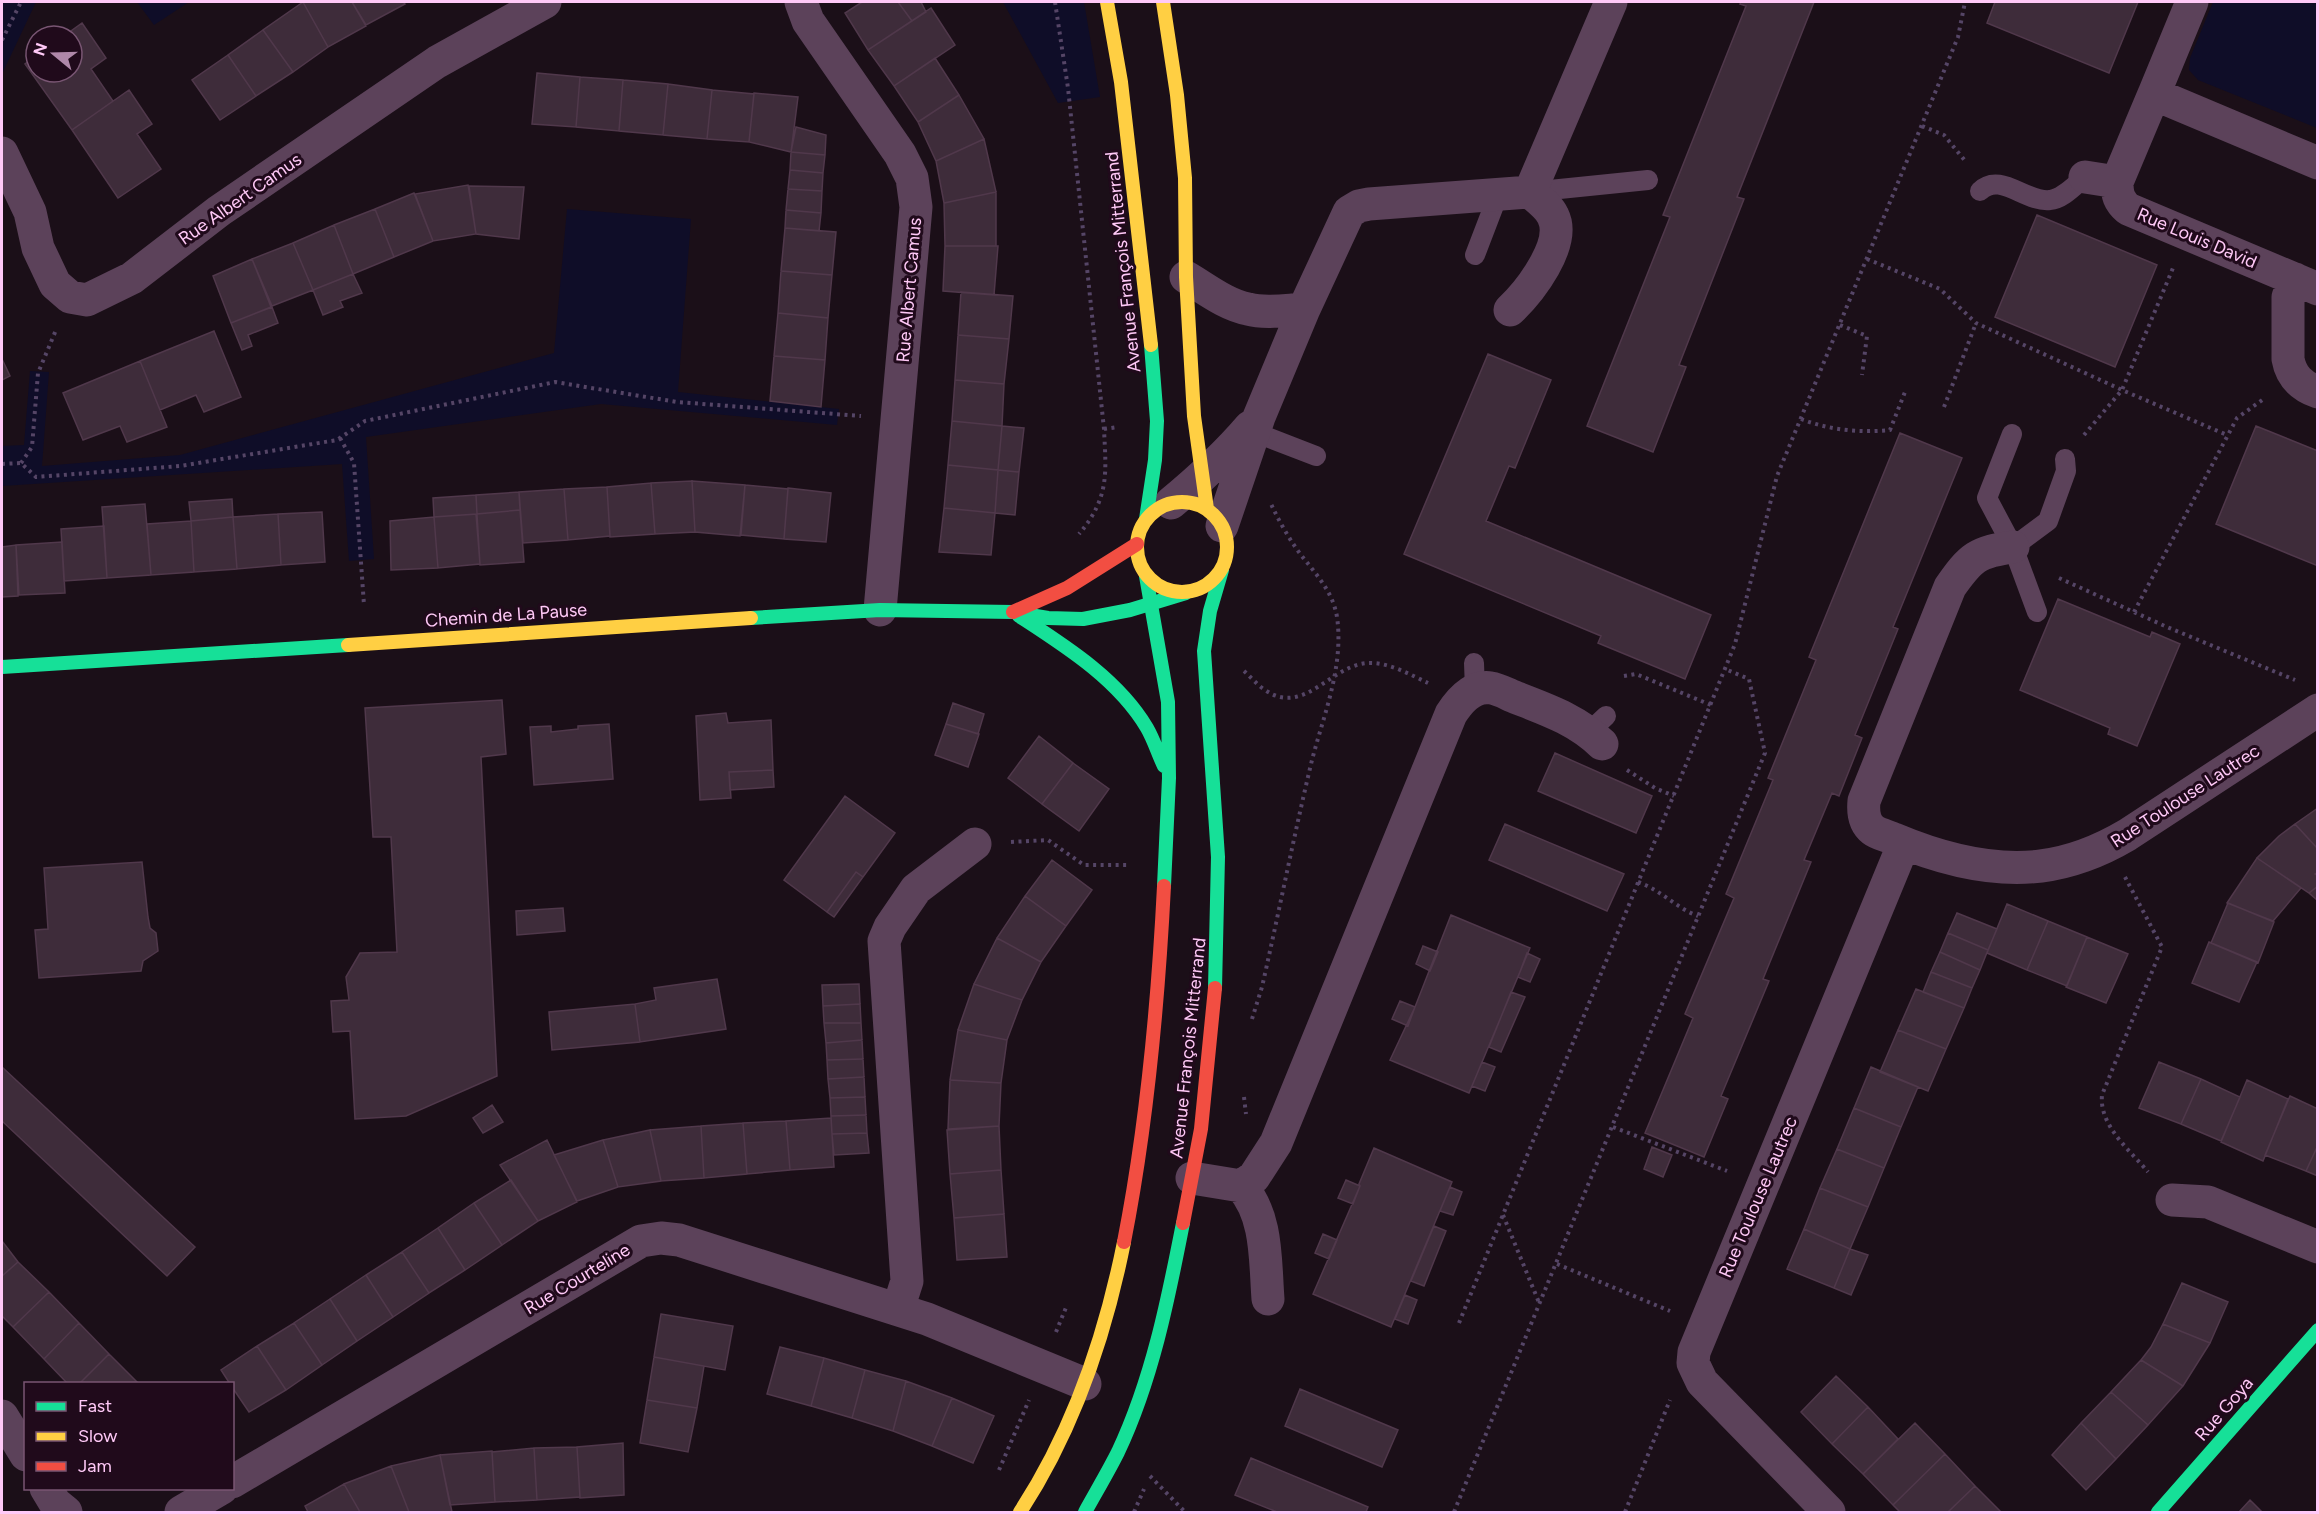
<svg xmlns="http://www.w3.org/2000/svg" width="2319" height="1514" font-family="Figtree,sans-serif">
<rect width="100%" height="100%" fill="#1b0f18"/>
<!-- green -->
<path fill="#0f0d28" d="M2 2H36L3 72 2 69Z
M137 2H189L154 25Z
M1003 2H1084L1100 97 1058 103Z
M2213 2H2317V128L2198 80 2189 70 2190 58Z
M567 209 691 219 678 392 839 409 837 425 601 404 366 437 374 559 349 561 342 464 2 486V446L24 445 30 371 49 372 42 466 180 455 554 353Z"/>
<!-- building -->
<path fill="#3e2c3a" stroke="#50384b" stroke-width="1.5" d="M303 2H352L366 26 328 47Z
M303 2 328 47 293 72 263 30Z
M352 2H403L405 4 366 25Z
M862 2H898L912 21 868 50 845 13Z
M898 2H921L926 12 912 21Z
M1741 2H1814L1737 197 1744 199 1679 365 1686 367 1653 452 1587 426 1670 217 1663 215 1746 6 1740 4Z
M1995 2H2138L2109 73 1987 23Z
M931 8 955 45 894 86 868 50Z
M82 23 106 58 91 69 113 101 72 130 25 64 36 56V72H72V36H64Z
M263 30 293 72 256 96 228 55Z
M228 55 256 96 220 120 192 80Z
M935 58 959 95 918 122 894 86Z
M537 73 580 77 576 127 532 124Z
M580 77 623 80 619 131 576 127Z
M623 80 668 84 663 135 619 131Z
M668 84 712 90 707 139 663 135Z
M129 90 152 124 137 134 161 169 118 198 72 130Z
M712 90 754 94 749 142 707 139Z
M754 93 798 97 791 152 749 142Z
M959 95 984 139 936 161 918 122Z
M796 127 826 135 825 155 791 152Z
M984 139 996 192 944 203 936 161Z
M791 152 825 155 823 173 790 170Z
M790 170 823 173 822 191 788 189Z
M468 185 476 234 433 241 415 194Z
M469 186 524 187 519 239 476 234Z
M788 189 822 191 821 213 786 210Z
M996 192V246H945L944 203Z
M414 193 433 241 394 257 375 209Z
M375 209 394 257 353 274 334 225Z
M786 210 821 213 819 231 785 228Z
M2037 215 2157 265 2115 367 1995 317Z
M334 225 353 274 313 290 293 243Z
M785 228 836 232 832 275 781 271Z
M293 243 313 290 272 306 252 259Z
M945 246H998L994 295 943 291Z
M252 259 271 307 231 323 213 276Z
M781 271 832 275 828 318 778 313Z
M353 274 362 293 340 301 343 307 323 315 313 290Z
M961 292 1013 296 1009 339 958 335Z
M272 307 278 323 248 335 252 346 242 350 231 323Z
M778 313 828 318 825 360 774 356Z
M214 331 241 397 204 412 196 395 160 410 140 361Z
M958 335 1009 339 1004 384 955 380Z
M1488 354 1551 380 1515 468 1509 466 1486 521 1711 615 1685 679 1598 643 1601 636 1404 554Z
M774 356 825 360 821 407 770 401Z
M2 359 10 376 2 380Z
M140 361 167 427 127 442 120 426 83 440 63 393Z
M955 380 1004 384 1002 426 952 421Z
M952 421 1002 426 998 470 948 465Z
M1002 426 1024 428 1019 472 998 470Z
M2256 426 2318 451V566L2216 524Z
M1900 433 1962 458 1893 627 1898 629 1855 735 1862 738 1839 796 1832 793 1804 860 1811 862 1763 979 1769 981 1721 1096 1728 1099 1704 1157 1645 1133 1693 1018 1685 1014 1734 898 1726 894 1773 780 1768 778 1816 660 1809 657Z
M948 465 998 470 995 513 944 508Z
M998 470 1019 472 1015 515 995 513Z
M692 481 695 532 655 534 651 483Z
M692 481 745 485 740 536 695 532Z
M651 483 655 534 610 537 607 487Z
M745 485 788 489 784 539 741 535Z
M607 487 610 536 568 540 564 489Z
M788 488 831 493 826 542 784 539Z
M564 489 568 540 523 543 519 492Z
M519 492 520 510 477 514 476 495Z
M476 495 477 514 434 517 433 498Z
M232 499 233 517 191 521 189 502Z
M145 504 151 575 107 578 102 507Z
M944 508 995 513 991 555 939 552Z
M520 510 524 562 480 565 477 514Z
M322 512 325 562 281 565 278 514Z
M278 514 281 565 237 569 233 517Z
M476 514 480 564 438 568 434 517Z
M233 517 237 569 194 572 191 521Z
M434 517 438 568 391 570 390 521Z
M191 521 194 572 151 575 147 524Z
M104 526 107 578 64 581 61 529Z
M62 542 65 593 19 595 16 545Z
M16 545 18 596 2 597V547Z
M2058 599 2150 637 2152 632 2180 644 2137 746 2108 734 2110 728 2020 690Z
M502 700 506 754 481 757 497 1076 406 1116 355 1119 350 1031 333 1032 331 1001 349 1000 346 977 360 953 397 952 391 837H373L365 708Z
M953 703 984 714 978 734 946 724Z
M726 713 728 723 771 720 773 770 729 772 731 798 700 800 696 716Z
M609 724 613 779 534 785 530 727 551 726V732L578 729V726Z
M946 724 979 734 968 767 935 755Z
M1039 736 1073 763 1042 804 1008 778Z
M1555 753 1652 796 1636 833 1538 791Z
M1073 763 1109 789 1079 831 1042 804Z
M773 770 774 787 730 790 729 772Z
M845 796 895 833 863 877 856 872 827 912 784 880Z
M2318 808V849L2295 824Z
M1505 824 1624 874 1607 911 1489 860Z
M2295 824 2318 849V872L2315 874 2318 876V886L2309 893 2257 858 2279 836Z
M2257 858 2301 888 2273 921 2227 903Z
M1052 860 1092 890 1066 926 1025 896Z
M142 862 148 917 150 928 156 933 158 951 143 961 141 971 39 978 35 930 48 929 44 868Z
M856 872 863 877 834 917 827 912Z
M2318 886V898L2316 899 2309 893Z
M1025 896 1066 926 1041 962 997 938Z
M2228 903 2274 922 2258 963 2211 943Z
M2007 904 2048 921 2027 970 1987 953Z
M563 908 565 931 517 935 516 911Z
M1957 913 1997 929 1988 950 1948 933Z
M1451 915 1530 948 1469 1093 1390 1060 1415 1007Z
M2048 921 2087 937 2067 986 2027 970Z
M1948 933 1988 950 1980 970 1940 952Z
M2087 937 2128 954 2106 1003 2066 987Z
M997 938 1041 962 1022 1000 974 984Z
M2209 942 2257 962 2239 1002 2192 983Z
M1423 946 1438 952 1430 971 1416 964Z
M1940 952 1980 970 1972 988 1931 972Z
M1527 953 1540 959 1530 982 1518 977Z
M1931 972 1972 988 1964 1008 1923 992Z
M717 979 726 1029 640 1042 635 1004 656 1000 654 988Z
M859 984 860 1004 823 1006 822 985Z
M974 984 1022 1000 1007 1040 958 1030Z
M1916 989 1964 1008 1946 1049 1898 1030Z
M1511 992 1525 997 1501 1052 1489 1047Z
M1400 1001 1415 1007 1408 1026 1392 1019Z
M635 1004 640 1042 552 1050 549 1012Z
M860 1004 861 1023H824L823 1006Z
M824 1023H861L862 1040 826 1043Z
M958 1030 1007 1040 1001 1083 950 1080Z
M1898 1030 1946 1049 1928 1091 1880 1072Z
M862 1040 863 1059 827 1060 826 1043Z
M863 1059 864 1077 828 1079 827 1060Z
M1482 1062 1495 1067 1485 1091 1472 1086Z
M2159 1062 2201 1079 2181 1124 2139 1108Z
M2 1067 195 1247 167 1276 2 1121Z
M1871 1067 1918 1087 1901 1127 1854 1108Z
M864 1077 865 1097 830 1098 828 1079Z
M2201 1079 2240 1097 2221 1141 2181 1124Z
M950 1080 1001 1083 999 1126 948 1129Z
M2247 1080 2288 1099 2263 1161 2221 1142Z
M2290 1096 2318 1109V1145L2306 1171 2265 1155Z
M865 1097 866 1115 831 1116 830 1098Z
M492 1105 503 1122 483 1133 473 1118Z
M1854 1108 1901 1127 1884 1168 1837 1149Z
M866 1115 867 1133 832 1134 831 1116Z
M831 1118 834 1167 790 1170 786 1121Z
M786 1121 790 1170 747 1174 743 1123Z
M743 1123 747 1174 704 1178 701 1126Z
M701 1126 704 1178 661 1181 650 1130Z
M999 1126 1001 1170 950 1174 947 1130Z
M650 1130 661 1181 618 1187 603 1140Z
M867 1133 869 1153 834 1155 832 1134Z
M547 1140 577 1202 538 1221 500 1165Z
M603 1140 618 1187 577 1201 554 1155Z
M2318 1145V1176L2306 1171Z
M1652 1147 1672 1155 1663 1177 1644 1169Z
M1374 1148 1452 1182 1391 1327 1313 1294 1360 1186 1359 1184Z
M1837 1149 1884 1168 1868 1207 1820 1188Z
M1001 1170 1004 1214 954 1218 950 1174Z
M511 1180 538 1221 502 1245 474 1203Z
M1346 1180 1360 1186 1353 1204 1338 1198Z
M1450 1187 1462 1192 1453 1215 1440 1211Z
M1820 1188 1868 1207 1850 1249 1804 1229Z
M474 1203 502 1245 465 1270 438 1228Z
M1004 1214 1007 1257 957 1260 954 1218Z
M1434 1226 1446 1231 1424 1286 1411 1281Z
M438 1228 465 1270 429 1293 402 1252Z
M1804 1229 1850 1249 1834 1288 1787 1269Z
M1323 1234 1337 1240 1329 1259 1315 1253Z
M2 1241 18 1262 2 1276Z
M1850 1249 1868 1255 1851 1295 1834 1288Z
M402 1252 429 1293 393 1317 366 1275Z
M18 1262 49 1292 13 1327 2 1316V1276Z
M366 1275 393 1317 357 1341 330 1299Z
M2182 1283 2228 1302 2210 1343 2163 1324Z
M49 1292 79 1323 44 1359 13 1327Z
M1405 1295 1417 1300 1408 1324 1395 1319Z
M330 1299 357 1341 322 1365 294 1323Z
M661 1314 733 1326 725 1370 654 1357Z
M79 1323 109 1354 79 1384H68L44 1359Z
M294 1323 322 1365 286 1390 257 1346Z
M2163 1324 2210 1343 2183 1386 2141 1360 2151 1347Z
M257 1346 286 1390 249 1412 232 1387V1384H230L221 1370Z
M780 1347 824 1358 811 1406 767 1394Z
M109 1354 139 1384H79Z
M654 1357 704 1366 697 1408 647 1400Z
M824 1358 865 1370 852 1418 811 1406Z
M2141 1360 2183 1386 2148 1425 2111 1392Z
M865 1370 906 1381 893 1431 852 1418Z
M1836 1376 1868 1407 1832 1444 1801 1412Z
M906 1381 952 1398 932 1446 893 1431Z
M1300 1389 1398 1430 1382 1467 1285 1426Z
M2111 1392 2148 1425 2116 1459 2081 1423Z
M952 1398 994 1416 973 1463 932 1446Z
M647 1400 697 1408 688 1452 640 1443Z
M1868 1407 1898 1439 1863 1474 1832 1444Z
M1915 1423 1945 1454 1893 1505 1863 1474Z
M2081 1423 2116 1459 2086 1490 2052 1455Z
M623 1443 624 1495 580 1498 577 1447Z
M577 1447 580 1497 537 1500 534 1448Z
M534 1448 537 1500 495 1502 492 1452Z
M492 1451 495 1502 450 1505 440 1455Z
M1945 1454 1975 1486 1948 1512H1900L1893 1505Z
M440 1455 452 1512H409L391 1466Z
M1251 1458 1368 1507 1366 1512H1277L1235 1495Z
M391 1466 409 1512H360L344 1484Z
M344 1484 360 1512H308L305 1506Z
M1975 1486 2001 1512H1948Z
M2250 1500 2262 1512H2239Z"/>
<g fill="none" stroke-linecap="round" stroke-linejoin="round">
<!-- path -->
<path stroke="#554566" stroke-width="4" stroke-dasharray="3 4.5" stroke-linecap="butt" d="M1055 2 1068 88 1104 429C1106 473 1110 497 1079 534
M2 40 21 2
M1922 126 1944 135 1966 162
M1867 259 1940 289 1976 323 2122 390 2227 435
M1840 325 1867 336 1862 375
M1944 407 1976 323
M1801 419C1829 430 1860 433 1890 430L1905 392
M1104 429 1118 427
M2084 435 2122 390 2173 268
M340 438 354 463 364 605
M21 463 32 447 38 373 56 330
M2 464 21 463 36 477 180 466 337 440 365 421 555 382 677 402 861 416
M2059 578 2167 627 2295 680
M2134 612 2237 418 2265 398
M1244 671C1251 677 1257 685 1265 690 1305 718 1332 662 1371 663 1390 663 1411 675 1428 683
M1624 676 1636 674 1711 705
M1627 770 1655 788 1674 796
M1011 842 1048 840 1084 865H1128
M2125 877 2162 947 2102 1095C2099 1126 2130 1150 2148 1172
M1638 882C1661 890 1676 908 1698 916
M1252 1019 1262 987C1279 912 1294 835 1312 760 1324 714 1344 666 1337 617 1333 592 1316 574 1301 555 1289 539 1279 521 1271 504
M1244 1097 1246 1114
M1613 1127 1727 1171
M1503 1215 1540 1305
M1557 1264 1670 1311
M1459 1323 1735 644 1777 476 1958 37 1965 2
M1056 1332 1067 1305
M999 1470 1029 1400
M1150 1476 1185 1512
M1134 1512 1144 1489
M1454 1512 1765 753 1749 679 1725 669
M1625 1512 1670 1400"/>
<!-- lane -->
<path stroke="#5c425a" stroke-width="20" d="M1980 191C2000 171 2026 203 2050 200 2063 199 2075 185 2085 177
M1530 192 1648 180
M1475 255 1498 195
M1254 432 1316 456
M2012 434 1987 498 2013 547 2037 612
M2013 547 2048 521 2066 471 2065 459
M1474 663 1475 690
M1589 732 1606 716"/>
<!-- street -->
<path stroke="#5c425a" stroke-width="33" d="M801 2 808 21 900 154 912 178 916 207 880 610
M2154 94 2192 2
M2 153 30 212 38 248 55 284 70 297 87 300 132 278 219 211 437 62 545 2
M2318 163 2154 94 2117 182C2117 195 2119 201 2128 209L2318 289
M2085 177 2117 182
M1186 277C1205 288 1226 305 1248 309 1266 314 1286 310 1304 309
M2295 279 2288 297V359C2291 376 2301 386 2318 392
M1510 310C1529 292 1567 244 1553 216 1549 207 1538 199 1530 192
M1171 503C1200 479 1226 455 1250 427
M1222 526 1259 417 1304 309 1349 212 1359 206 1369 204 1530 192 1611 2
M2013 547C1977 552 1971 557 1950 587L1864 801C1863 811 1864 823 1873 830 1878 834 1888 836 1894 839 1939 858 1992 872 2041 866 2072 862 2100 851 2127 835L2318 710
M1192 1178 1241 1186 1254 1177 1276 1143 1451 714C1460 700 1473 685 1491 688 1499 689 1509 695 1517 698 1548 710 1577 720 1602 744
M1241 1186C1268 1216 1265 1261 1268 1299
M2172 1200 2208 1202 2318 1247
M898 1309 907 1281 884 941 890 927 916 889 975 844
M2 1416 26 1455
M232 1482 641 1241 661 1238 679 1240 927 1319 1085 1384
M46 1488 55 1503 66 1512
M181 1512 222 1488
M1829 1512 1702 1382 1693 1363 1694 1352 1904 843"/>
<!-- fast -->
<path stroke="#16e098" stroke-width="14" d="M1146 519 1155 460 1157 421 1151 345
M1146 576 1168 702 1169 778 1164 886
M1019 616C1065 646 1118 679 1147 728 1154 740 1158 754 1164 766
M751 618 880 610 1013 612 1048 618 1083 619 1130 610 1186 593
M2 667 348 645
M1215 988 1218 857 1204 651 1210 611 1222 570
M1085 1512C1096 1492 1108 1472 1118 1452 1152 1380 1168 1300 1183 1223
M2158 1512 2318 1330"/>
<!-- slow -->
<path stroke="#ffcf43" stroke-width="14" d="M1107 2 1121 82 1151 345
M1163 2 1177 95 1185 178 1186 277 1194 416 1207 509
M1137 547a45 45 0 1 1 90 0a45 45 0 1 1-90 0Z
M348 645 751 618
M1020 1512C1073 1431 1105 1337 1124 1242"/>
<!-- jam -->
<path stroke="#f24e42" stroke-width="14" d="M1013 612 1067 588 1137 544
M1183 1223 1201 1129 1215 988
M1124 1242C1147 1125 1158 1005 1164 886"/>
</g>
<g text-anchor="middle" stroke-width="6" stroke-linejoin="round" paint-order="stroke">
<!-- street labels -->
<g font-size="18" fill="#ffc9f7" stroke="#200a1b">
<text transform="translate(240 199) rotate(-35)" y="6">Rue Albert Camus</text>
<text transform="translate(2197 238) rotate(23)" y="6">Rue Louis David</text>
<text transform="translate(1123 262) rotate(-96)" y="6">Avenue François Mitterrand</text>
<text transform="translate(909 290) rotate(-85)" y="6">Rue Albert Camus</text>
<text transform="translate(506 615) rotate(-4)" y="6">Chemin de La Pause</text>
<text transform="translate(2185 796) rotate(-33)" y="6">Rue Toulouse Lautrec</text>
<text transform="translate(1188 1048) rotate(-84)" y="6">Avenue François Mitterrand</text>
<text transform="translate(1758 1197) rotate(-67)" y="6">Rue Toulouse Lautrec</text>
<text transform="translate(577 1279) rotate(-31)" y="6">Rue Courteline</text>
<text transform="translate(2224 1409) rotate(-49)" y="6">Rue Goya</text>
</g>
</g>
<!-- border -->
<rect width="2319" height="1514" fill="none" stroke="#ffc9f7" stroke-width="6"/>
<!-- legend -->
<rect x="24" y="1382" width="210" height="108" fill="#200a1b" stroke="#795673" stroke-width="1.5"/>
<rect x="36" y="1402" width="30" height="9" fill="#16e098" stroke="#795673" stroke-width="1.5"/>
<text x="78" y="1412" font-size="18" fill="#ffc9f7">Fast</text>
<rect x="36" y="1432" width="30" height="9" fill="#ffcf43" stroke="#795673" stroke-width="1.5"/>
<text x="78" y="1442" font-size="18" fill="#ffc9f7">Slow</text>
<rect x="36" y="1462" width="30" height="9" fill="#f24e42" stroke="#795673" stroke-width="1.5"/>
<text x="78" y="1472" font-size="18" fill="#ffc9f7">Jam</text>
<!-- north arrow -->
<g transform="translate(54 54) rotate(289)"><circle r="28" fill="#200a1b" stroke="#795673" stroke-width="1.5"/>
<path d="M0-4.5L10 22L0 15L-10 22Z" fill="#af88a9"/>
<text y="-9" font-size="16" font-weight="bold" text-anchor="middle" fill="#ffc9f7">N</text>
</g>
</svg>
